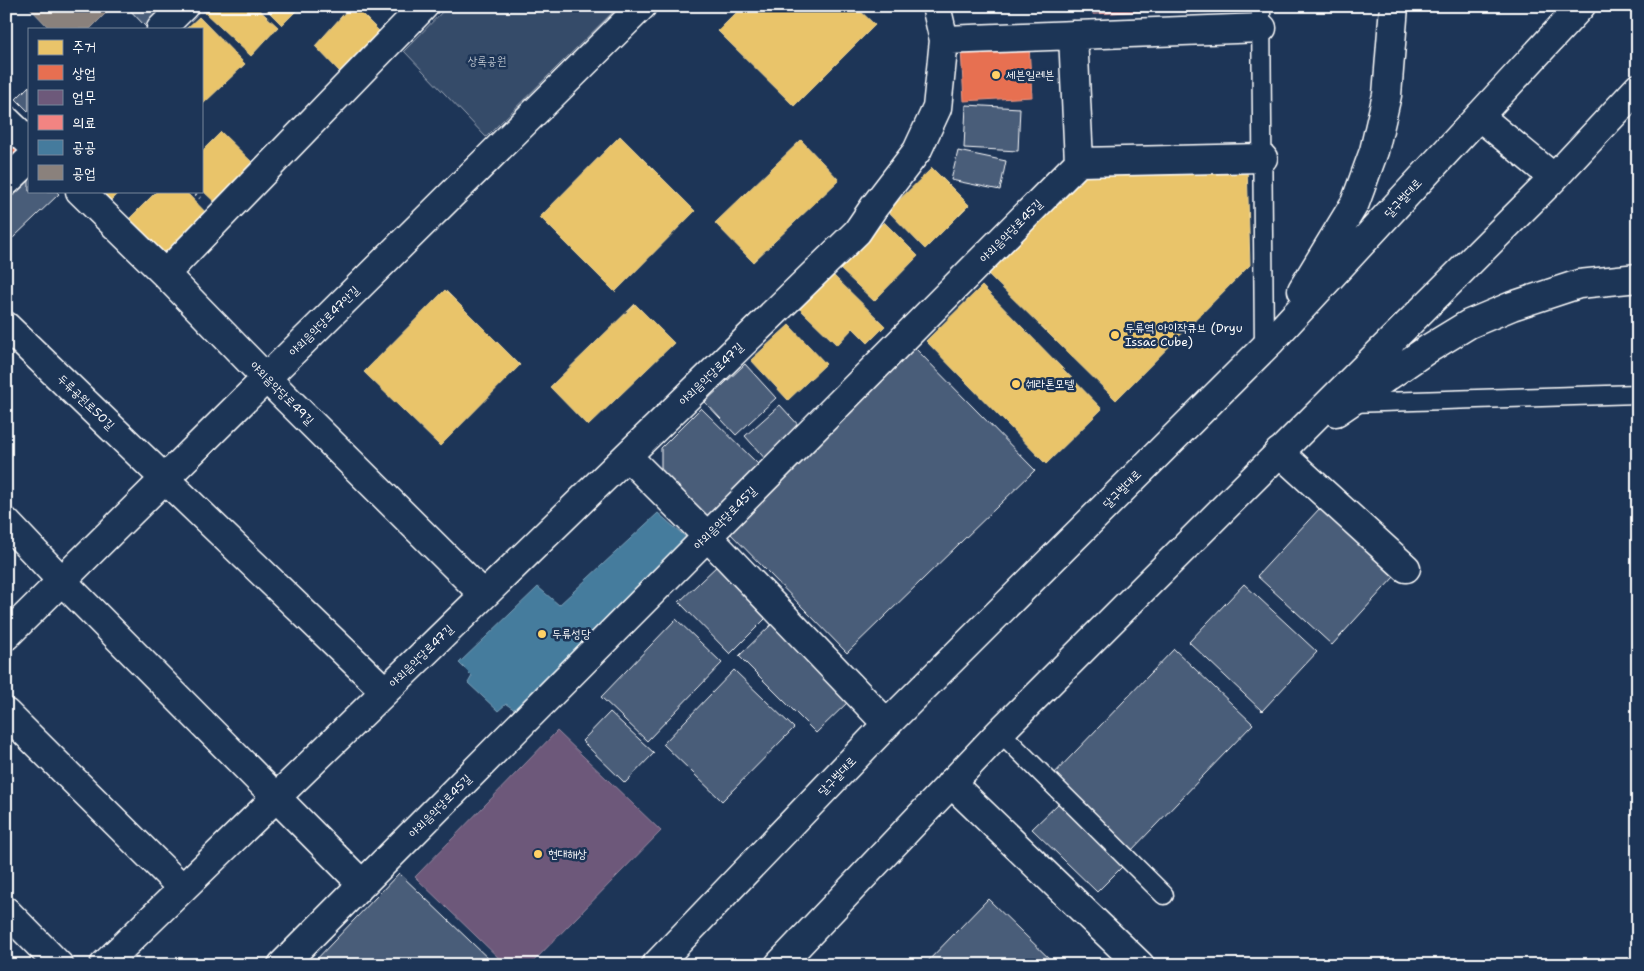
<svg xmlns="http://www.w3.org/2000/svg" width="1644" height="971" font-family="'Shantell Sans','Poor Story',sans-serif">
<rect width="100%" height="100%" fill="#1d3557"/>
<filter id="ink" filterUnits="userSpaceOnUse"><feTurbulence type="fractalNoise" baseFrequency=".02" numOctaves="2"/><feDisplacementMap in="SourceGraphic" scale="10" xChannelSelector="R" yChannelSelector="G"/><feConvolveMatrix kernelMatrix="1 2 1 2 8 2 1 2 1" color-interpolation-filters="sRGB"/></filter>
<g filter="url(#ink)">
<!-- green -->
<path fill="#364b69" stroke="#9aa5b4" d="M448 6H619L486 137 404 51Z"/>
<!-- homes -->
<path fill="#e9c46a" stroke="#f0d697" d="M207 6H255L278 27 251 56 203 11Z
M263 6H301L282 25Z
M351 6H354L381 33 340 72 315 46Z
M743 6H855L875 25 794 106 718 31Z
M199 17 245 64 203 104 201 102V29H186Z
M221 132 259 169 221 208 201 189V152Z
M620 136 695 211 615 292 540 217Z
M801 140 839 180 753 262 715 223Z
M1247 165 1250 265 1116 400 984 270 1092 169Z
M932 168 969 205 925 249 888 211Z
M96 191H120L108 203Z
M157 191H185L212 219 168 263 126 222Z
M884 222 918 256 874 301 839 268Z
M833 275 885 326 868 343 853 328 837 345 800 309Z
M982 286 1102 409 1046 464 926 341Z
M445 290 520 365 440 446 364 372Z
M635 304 674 343 588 426 550 387Z
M789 325 826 364 788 400 751 360Z"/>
<!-- shops -->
<path fill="#e76f51" stroke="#ee9a85" d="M1029 45 1032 97 964 101 961 49Z
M6 138 21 152 6 168Z"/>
<!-- offices -->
<path fill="#6d597a" stroke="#998ba2" d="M557 731 661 831 530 965H506L415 877Z"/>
<!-- health -->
<path fill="#f28482" stroke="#f6a9a8" d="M1092 6H1231L1093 14Z"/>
<!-- public -->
<path fill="#457b9d" stroke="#7da3ba" d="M658 513 689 540 518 712 506 704 498 711 468 683 472 676 459 663 538 587 559 605Z"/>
<!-- industry -->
<path fill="#8a817c" stroke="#ada7a3" d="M28 6H113L90 29H50Z"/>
<!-- building -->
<path fill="#4a5d79" stroke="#fff" d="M126 6H167L146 27Z
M29 86V112L16 99Z
M966 105 1020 108 1018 151 964 148Z
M958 151 1006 161 1000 190 951 180Z
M29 170V191H56L59 194 13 238 6 232V191Z
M914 347 1035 470 847 653 726 529Z
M745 364 776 398 736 435 705 402Z
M780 405 802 429 767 461 745 436Z
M701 408 761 467 709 520 661 473V448Z
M1320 508 1394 577 1332 645 1257 576Z
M720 563 770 614 730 654 679 602Z
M1244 584 1317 652 1262 711 1189 642Z
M676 619 722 663 647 741 601 697Z
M774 622 851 699 816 733 739 656Z
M1174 649 1253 724 1129 853 1050 778Z
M734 670 794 728 722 801 663 744Z
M610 712 654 753 625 783 582 741Z
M1060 802 1123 866 1097 892 1032 829Z
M399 873 495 965H311Z
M988 899 1056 965H924Z"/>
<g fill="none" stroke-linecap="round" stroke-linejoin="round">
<defs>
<path id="service" d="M1261 6 1264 347
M1351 403 1638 394
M1000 732 1164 895"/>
<path id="minor" d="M161 29 184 6
M944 40 1262 28
M6 120 29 142
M1079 162 1263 158
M6 182 29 160
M80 191 165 274 266 378 484 595
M165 274 424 6
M6 326 385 691
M1279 452 1406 568
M627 456 707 536 887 724
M6 522 62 581 362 884
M6 636 642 6
M6 713 182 888
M951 783 1140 965
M6 911 59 965
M104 965 857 232 874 207 917 151 937 108 944 40 936 6
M282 965 1079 162 1073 35"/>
<path id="secondary" d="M1479 116 1554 178
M1302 290 1355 203 1374 151 1387 95 1394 6
M1336 412 1428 349 1469 324 1512 306 1579 284 1638 278
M656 965 887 724 1271 341 1581 6
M779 965 1000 732 1554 178 1638 88"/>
</defs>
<!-- service casing -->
<use href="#service" stroke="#fff" stroke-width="21"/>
<!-- minor casing -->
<use href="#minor" stroke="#fff" stroke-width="31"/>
<!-- secondary casing -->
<use href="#secondary" stroke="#fff" stroke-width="31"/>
<!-- path -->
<path stroke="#fff" stroke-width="3" stroke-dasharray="1 4" stroke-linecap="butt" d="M192 191 200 198"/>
<!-- service -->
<use href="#service" stroke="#1d3557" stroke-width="18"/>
<!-- minor -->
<use href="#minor" stroke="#1d3557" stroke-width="28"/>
<!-- secondary -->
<use href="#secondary" stroke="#1d3557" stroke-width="28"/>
</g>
</g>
<!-- markers -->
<g fill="#ffd166" stroke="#1d3557" stroke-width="2">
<circle cx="996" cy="75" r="5"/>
<circle cx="1115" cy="335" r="5"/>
<circle cx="1016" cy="384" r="5"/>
<circle cx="542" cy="634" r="5"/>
<circle cx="538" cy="854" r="5"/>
</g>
<g text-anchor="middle" stroke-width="5" stroke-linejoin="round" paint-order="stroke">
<!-- park labels -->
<g font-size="12" fill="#b9c0ca" stroke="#1d3557">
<text x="487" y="65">상록공원</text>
</g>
<!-- poi labels -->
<g font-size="12" fill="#fff" stroke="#1d3557" text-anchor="start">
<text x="1006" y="79">세븐일레븐</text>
<text x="1125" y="332">두류역 아이작큐브 (Dryu<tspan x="1125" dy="14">Issac Cube)</tspan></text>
<text x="1026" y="388">쉐라톤모텔</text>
<text x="552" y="638">두류성당</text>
<text x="548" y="858">현대해상</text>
</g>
<!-- street labels -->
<g font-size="12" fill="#fff" stroke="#1d3557">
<text transform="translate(1403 198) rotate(-47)" y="4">달구벌대로</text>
<text transform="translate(1011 231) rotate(-45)" y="4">야외음악당로45길</text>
<text transform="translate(324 321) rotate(-45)" y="4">야외음악당로47안길</text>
<text transform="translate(711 374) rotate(-44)" y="4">야외음악당로47길</text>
<text transform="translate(282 393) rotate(45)" y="4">야외음악당로49길</text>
<text transform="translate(86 402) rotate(44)" y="4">두류공원로50길</text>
<text transform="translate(1122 489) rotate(-45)" y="4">달구벌대로</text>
<text transform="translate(725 518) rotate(-45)" y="4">야외음악당로45길</text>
<text transform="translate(421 656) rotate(-44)" y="4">야외음악당로47길</text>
<text transform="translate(837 776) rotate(-46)" y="4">달구벌대로</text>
<text transform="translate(440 806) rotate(-45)" y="4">야외음악당로45길</text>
</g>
</g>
<!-- margin -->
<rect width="1644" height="971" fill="none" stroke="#1d3557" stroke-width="25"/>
<rect x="12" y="12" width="1619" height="946" fill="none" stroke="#fff" stroke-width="2" filter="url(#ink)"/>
<!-- legend -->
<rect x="28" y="28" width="175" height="165" fill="#1d3557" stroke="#77869a"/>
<rect x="38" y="40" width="25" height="15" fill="#e9c46a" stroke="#77869a"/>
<text x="72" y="52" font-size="15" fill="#ffffff">주거</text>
<rect x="38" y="65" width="25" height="15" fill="#e76f51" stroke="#77869a"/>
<text x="72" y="78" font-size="15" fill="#ffffff">상업</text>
<rect x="38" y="90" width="25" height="15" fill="#6d597a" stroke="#77869a"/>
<text x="72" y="102" font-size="15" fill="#ffffff">업무</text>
<rect x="38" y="115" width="25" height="15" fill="#f28482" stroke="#77869a"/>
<text x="72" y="128" font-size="15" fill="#ffffff">의료</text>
<rect x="38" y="140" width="25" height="15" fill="#457b9d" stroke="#77869a"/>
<text x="72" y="152" font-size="15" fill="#ffffff">공공</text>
<rect x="38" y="165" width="25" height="15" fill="#8a817c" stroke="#77869a"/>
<text x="72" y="178" font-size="15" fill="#ffffff">공업</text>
</svg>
